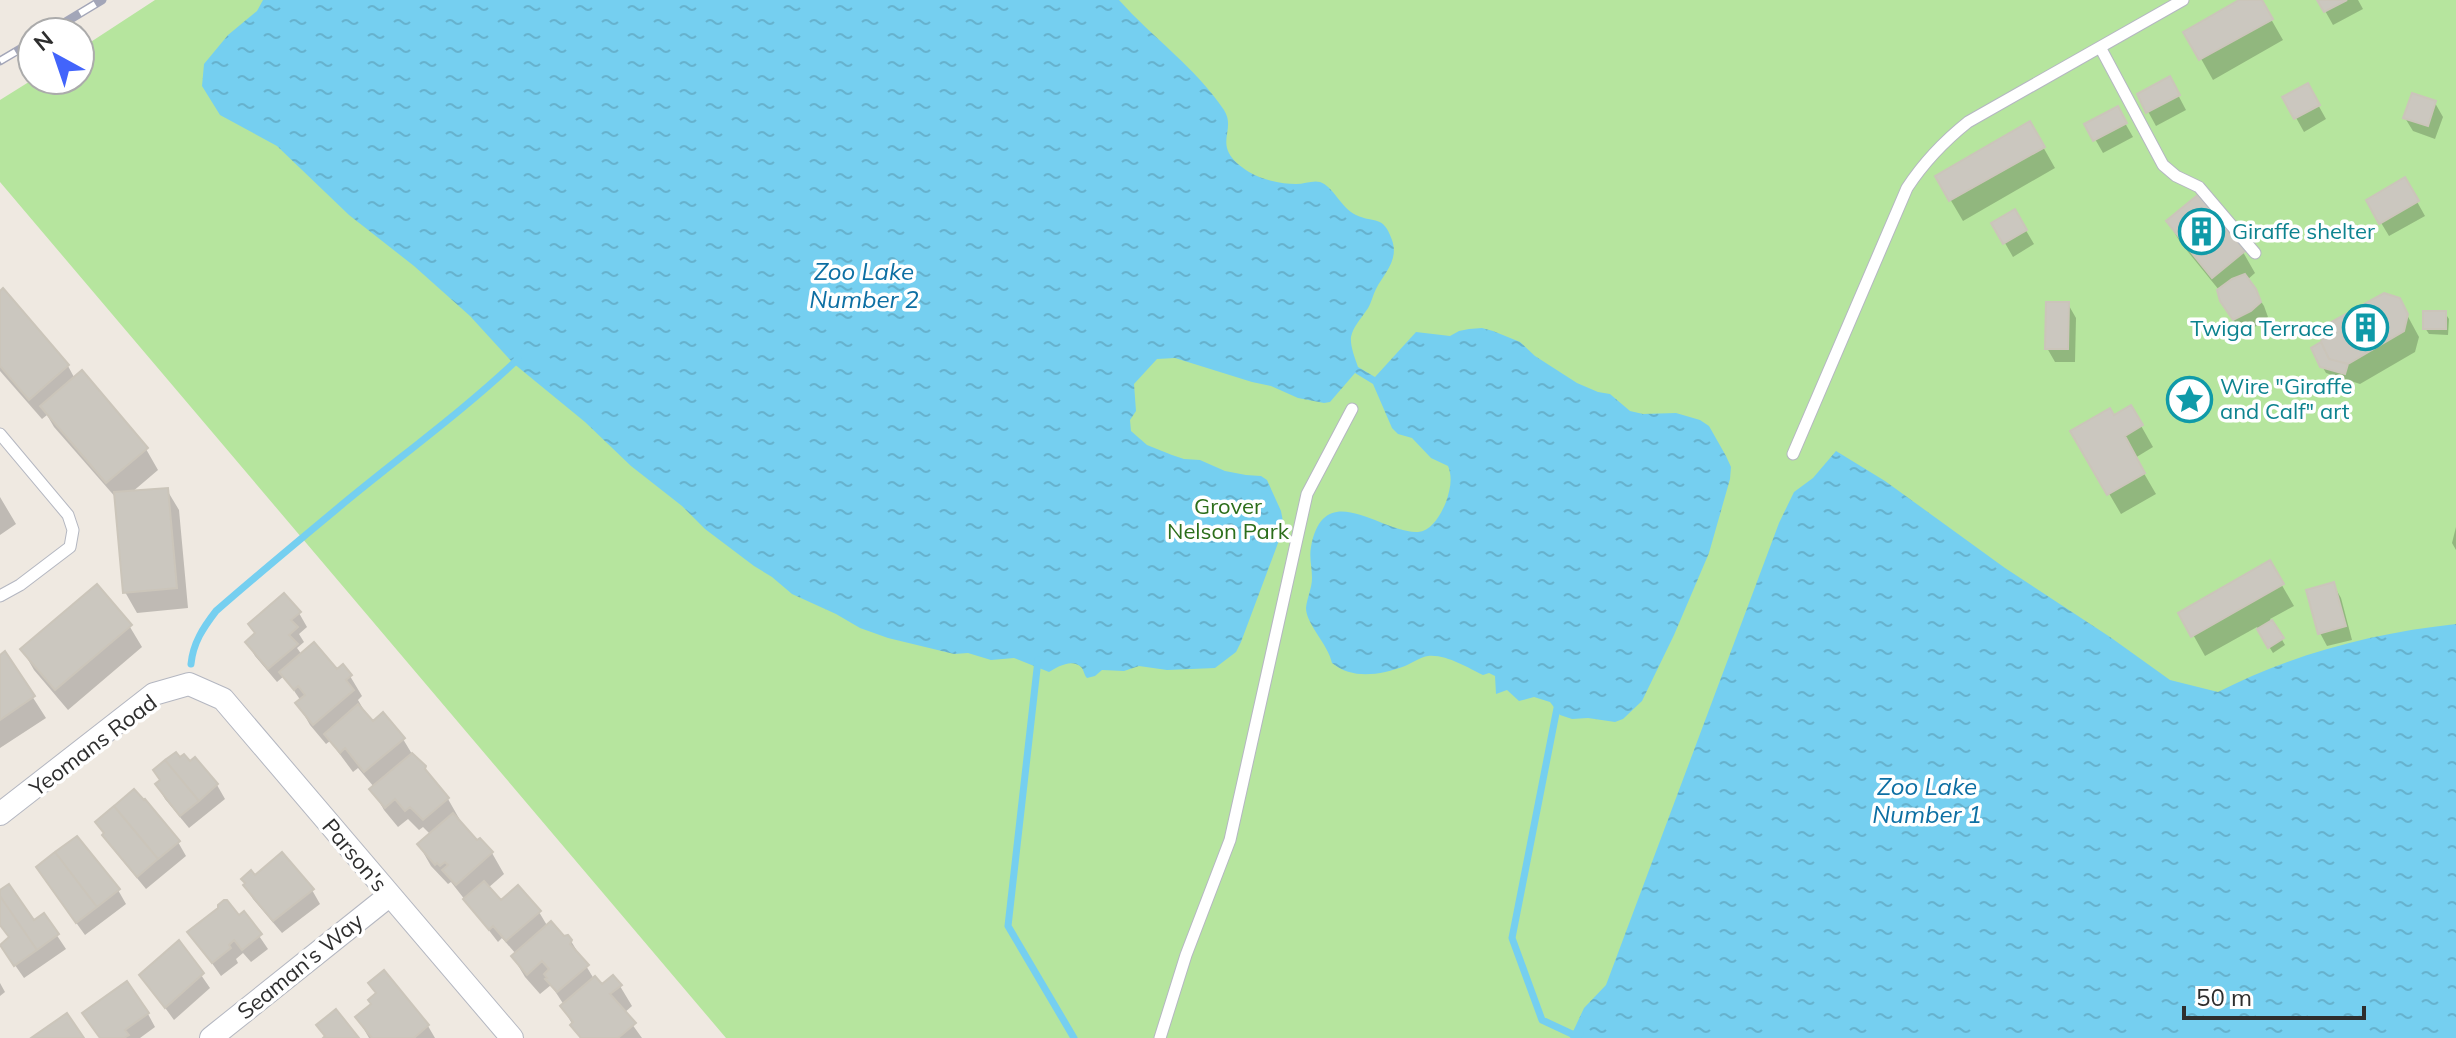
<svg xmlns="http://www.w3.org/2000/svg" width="2456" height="1038" font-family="Mulish,sans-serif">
<defs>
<pattern id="water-ripples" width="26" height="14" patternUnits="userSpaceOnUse" patternTransform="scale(2)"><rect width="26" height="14" fill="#75cff0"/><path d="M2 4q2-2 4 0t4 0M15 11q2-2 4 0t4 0" fill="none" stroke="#66b2ce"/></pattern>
</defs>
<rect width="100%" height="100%" fill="#efe9e1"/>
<!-- green -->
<path fill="#b6e59e" d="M155 0H2456V1038H726L0 182V100L32 80H80V49Z"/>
<!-- water -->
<path fill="url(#water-ripples)" d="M263 0H1119C1152 37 1196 68 1224 110 1238 132 1208 146 1249 172 1262 180 1282 184 1296 184 1304 184 1313 180 1320 182 1333 186 1341 208 1356 215 1375 224 1383 214 1392 240 1399 260 1385 272 1376 289 1372 297 1371 305 1366 311 1360 320 1353 327 1351 337 1350 346 1355 358 1358 367L1375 377 1416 332 1450 336 1459 331 1469 329 1482 328 1493 331 1520 342 1535 356 1577 383 1598 392 1610 394 1630 411 1643 414 1676 413 1700 420 1709 426 1726 456 1731 467 1730 479 1709 553 1674 635 1642 701 1623 719 1615 722 1588 718 1572 719 1560 715 1550 702 1534 697 1519 701 1507 690 1496 694 1495 676 1489 673 1483 675C1468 668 1446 654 1428 656 1421 657 1412 663 1405 666 1380 675 1353 680 1332 663 1328 644 1306 624 1306 608 1307 598 1312 588 1312 578 1312 567 1309 557 1311 547 1324 476 1382 534 1418 532 1432 531 1441 514 1446 502 1450 490 1453 478 1448 466L1431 458 1412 438 1398 434 1392 428 1373 384 1355 373 1330 402 1324 403 1298 398 1271 386 1252 382 1175 358 1157 359 1134 384 1136 411 1130 420 1131 431 1147 445 1172 455 1184 459 1200 460 1225 471 1246 475 1261 476 1267 480 1281 511 1284 527 1241 642 1236 652 1215 668 1167 670 1139 666 1124 671 1102 670 1095 676 1087 678C1084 675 1084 670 1081 667 1072 658 1057 667 1049 672L1014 658 991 660 968 653 954 654 888 638 860 628 836 614 792 594 772 577 754 566 705 529 682 506 631 466 585 422 513 363 470 316 414 266 349 215 277 146 220 115 202 86 204 64 228 35 257 11Z
M1836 451 1885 481 2005 568 2110 637 2170 680 2218 692C2292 654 2373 633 2456 624V1038H1570L1584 1008 1606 985 1779 523 1794 492 1813 478Z"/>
<!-- shadow -->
<path fill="#0003" d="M2243 0H2260L2283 40 2213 80 2186 32Z
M2319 0H2358L2363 9 2333 25Z
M2307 85 2326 119 2304 132 2285 98Z
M2177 93 2186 110 2156 126 2139 95Z
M2435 103 2443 117 2435 139 2413 131 2405 118Z
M2117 109 2133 137 2103 153 2087 125Z
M2030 124 2055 168 1963 221 1937 177Z
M2405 180 2425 216 2389 236 2368 201Z
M2015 212 2034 244 2013 257 1994 224Z
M2168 221 2243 252 2255 273 2247 280 2264 306 2268 317 2259 325 2242 332 2230 315 2219 290 2180 242Z
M3 291 68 366 75 379 146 449 158 470 131 493 167 490 179 510 188 608 137 613 125 592 117 499 54 427 47 415 42 419 0 371V293Z
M2399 300 2419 337 2415 352 2360 384 2326 373 2322 366Z
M2068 304 2076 318 2075 362H2055L2047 348Z
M2445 313 2449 319 2448 335 2429 334 2425 328Z
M2131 408 2153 447 2135 458 2156 494 2121 514 2073 432 2113 418Z
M0 497 16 524 0 535Z
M2456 527V550L2452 543Z
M2269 563 2294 606 2270 619 2285 645 2273 653 2257 627 2205 656 2181 613Z
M2333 584 2341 598 2352 640 2327 646 2320 633Z
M97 587 130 627 142 647 68 710 34 670 22 649Z
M284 596 299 613 307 627 299 634 304 642 297 648 302 655 337 672 350 676 362 696 358 700 372 724 403 739 415 759 448 799 460 820 458 822 477 843 492 853 504 874 488 888 500 903 518 888 539 912 548 927 563 938 571 941 594 979 602 987 620 986 632 1006 624 1013 642 1038H580L562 1006 564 1005 551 985 540 994 525 977 513 957 516 954 502 938 498 942 451 882 448 884 431 866 419 845 431 835 423 827 419 830 408 819 398 827 384 810 372 789 374 787 358 768 353 772 330 741 326 744 310 725 298 704 301 701 284 676 277 682 255 656 247 642 256 635Z
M5 654 46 718 0 748V657Z
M195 760 217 785 225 799 189 828 165 799 157 785Z
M98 822 178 842 186 856 146 889 113 849Z
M76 838 118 890 126 904 85 935 46 881Z
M255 878 312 890 320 904 282 933 253 899 245 886Z
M0 893 33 922 44 916 66 949 24 978 10 958 11 939 0 924Z
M244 914 268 949 251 962 243 953 236 959 238 963 221 976 190 932 239 918Z
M179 943 210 988 174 1020 141 975Z
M0 983 5 992 0 996Z
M377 995 428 1026 435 1038H369L357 1017 373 1005Z
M148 1014 155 1027 140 1038H101Z"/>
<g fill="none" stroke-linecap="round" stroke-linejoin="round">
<!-- stream -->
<path stroke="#75cff0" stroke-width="7" d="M1038 660 1008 926 1074 1038
M191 664C193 643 203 628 216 611 256 576 297 542 338 508 398 458 461 413 518 359
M1558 703 1512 938 1542 1020 1572 1034H1580"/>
</g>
<!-- building -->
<path fill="#cbc7bf" stroke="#cbc5ba" stroke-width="2" d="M2239 0H2262L2273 19 2199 60 2183 32Z
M2317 0H2347L2324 12Z
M2170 76 2180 95 2146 113 2137 94Z
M2308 83 2320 105 2294 119 2282 97Z
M2412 93 2436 101 2428 126 2403 118Z
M2118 106 2127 123 2093 141 2084 124Z
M2030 121 2045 147 1949 201 1935 176Z
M2405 177 2419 201 2379 224 2366 200Z
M2199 194 2245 251 2212 278 2166 221Z
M2015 209 2027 230 2003 244 1991 223Z
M2245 274 2256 289 2261 302 2251 311 2233 320 2220 301 2217 290 2232 279Z
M3 288 69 365 29 400 0 366V291Z
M2384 293 2400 298 2408 314 2404 331 2348 364 2329 359 2321 342 2326 325Z
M2046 302H2069L2068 349H2045Z
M2423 311H2446V329H2423Z
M2321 342 2329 359 2348 364 2345 374 2320 367 2311 348Z
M82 370 148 448 106 483 40 406Z
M2131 405 2143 425 2125 436 2145 473 2107 495 2070 431 2110 408 2114 415Z
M168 488 177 588 123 593 114 492Z
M2270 560 2284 584 2191 637 2178 613Z
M2334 582 2346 626 2318 634 2306 590Z
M97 584 132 625 55 690 20 649Z
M284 593 301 612 291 620 298 627 289 635 298 644 268 669 245 642 255 633 248 624Z
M2272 620 2284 638 2268 648 2257 629Z
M314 642 337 669 343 664 352 675 346 680 354 690 313 725 295 703 305 695 298 686 294 690 279 672Z
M5 651 35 696 0 720V655Z
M358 704 373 721 383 712 405 738 364 772 345 748 340 753 324 734Z
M176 752 180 757 184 754 190 761 195 757 218 784 199 801 165 760Z
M412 753 426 766 425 769 449 798 423 820 410 807 405 811 395 799 385 808 369 789Z
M165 760 199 801 180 816 155 784 160 780 153 770Z
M134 789 144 800 145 799 180 841 158 859 114 806Z
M114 806 158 859 137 877 102 835 104 833 95 822Z
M453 813 477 840 480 838 493 852 456 885 442 870 448 865 445 862 440 866 437 863 435 865 417 844Z
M77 836 120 889 97 907 55 852Z
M55 852 97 907 76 923 36 867Z
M282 852 314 889 273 921 243 885 245 883 241 879 251 870 255 875Z
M484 881 501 900 518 885 541 911 506 941 493 926 489 930 463 899Z
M9 884 34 920 44 913 59 934 37 950 0 896V890Z
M0 896 37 950 14 966 0 945 9 937 0 925Z
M224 900H227L239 915 244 911 262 934 242 950 234 940 229 945 231 948 212 963 187 932 218 908V905Z
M551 921 564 936 568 935 572 940 570 944 589 965 557 992 545 979 547 978 544 974 549 969 542 961 527 975 511 956Z
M179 940 204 973 165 1008 139 975Z
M384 970 429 1025 414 1038H372L355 1017 371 1004 368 1000 376 993 368 983Z
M613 975 622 985 610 994 636 1023 618 1038H581L570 1025 573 1022 560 1006 595 976 602 984Z
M127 981 149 1013 125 1030 129 1035 124 1038H100L82 1013Z
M336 1009 359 1038H323L325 1036 316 1025Z
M67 1013 84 1038H31Z"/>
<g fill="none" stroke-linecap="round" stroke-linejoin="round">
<defs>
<path id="service" d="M2100 47 2163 165 2176 176 2199 187 2255 253
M0 434 68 515 73 530 70 547 20 585 0 596
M1793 454 1907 188C1924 162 1943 142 1968 122L2183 0
M1160 1038 1186 955 1230 840 1307 494 1352 409"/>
<path id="minor" d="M0 814 154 694 189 684 223 699 512 1038
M211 1038 390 895"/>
</defs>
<!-- service casing -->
<use href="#service" stroke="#b4b7c1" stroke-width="13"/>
<!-- minor casing -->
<use href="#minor" stroke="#b4b7c1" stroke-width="24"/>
<!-- service -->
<use href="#service" stroke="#fff" stroke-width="11"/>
<!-- minor -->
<use href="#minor" stroke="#fff" stroke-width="22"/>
<defs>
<path id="rail" d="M49 32 102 0
M0 61 32 42"/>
</defs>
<!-- rail casing -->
<use href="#rail" stroke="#a3a6b8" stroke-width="9"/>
<!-- rail -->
<use href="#rail" stroke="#fff" stroke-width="6" stroke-dasharray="18" stroke-linecap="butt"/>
</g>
<!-- icons -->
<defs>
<symbol id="building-ring" viewBox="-11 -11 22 22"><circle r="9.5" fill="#fff" stroke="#0f9aa8" stroke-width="1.5"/><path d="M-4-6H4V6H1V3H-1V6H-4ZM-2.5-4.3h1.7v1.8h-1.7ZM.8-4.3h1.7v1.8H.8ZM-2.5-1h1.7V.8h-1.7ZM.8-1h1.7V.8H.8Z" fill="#0f9aa8"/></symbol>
<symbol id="sight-ring" viewBox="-11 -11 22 22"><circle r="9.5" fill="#fff" stroke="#0f9aa8" stroke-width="1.5"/><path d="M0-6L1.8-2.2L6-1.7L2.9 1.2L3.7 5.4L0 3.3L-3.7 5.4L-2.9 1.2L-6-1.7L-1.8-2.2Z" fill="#0f9aa8"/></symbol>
</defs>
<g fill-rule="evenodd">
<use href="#building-ring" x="2176" y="206" width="51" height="51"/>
<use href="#building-ring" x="2340" y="302" width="51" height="51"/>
<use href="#sight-ring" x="2164" y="374" width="51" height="51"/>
</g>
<g text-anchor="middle" stroke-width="7" stroke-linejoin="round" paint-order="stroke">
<!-- culture labels -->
<g font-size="22" fill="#0d838f" stroke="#fff" text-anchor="start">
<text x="2232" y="239">Giraffe shelter</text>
<text x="2334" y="336" text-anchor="end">Twiga Terrace</text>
<text x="2220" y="394">Wire "Giraffe<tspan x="2220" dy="25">and Calf" art</tspan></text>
</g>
<!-- park labels -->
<g font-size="22" fill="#2c6e1b" stroke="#fff">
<text x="1228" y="514">Grover<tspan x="1228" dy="25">Nelson Park</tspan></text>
</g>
<!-- street labels -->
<g font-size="22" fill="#2e2e2e" stroke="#fff">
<text transform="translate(93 745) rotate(-37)" y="8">Yeomans Road</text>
<text transform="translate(355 855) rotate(50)" y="8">Parson's</text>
<text transform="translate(300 966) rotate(-39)" y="8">Seaman's Way</text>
</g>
<!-- water labels -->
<g font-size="24" font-style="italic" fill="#0d6fa3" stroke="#fff">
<text x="864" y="280">Zoo Lake<tspan x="864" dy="28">Number 2</tspan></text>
<text x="1927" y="795">Zoo Lake<tspan x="1927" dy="28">Number 1</tspan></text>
</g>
</g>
<!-- north arrow -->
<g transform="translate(56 56) rotate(320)"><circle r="38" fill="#ffffff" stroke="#ababab" stroke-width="2"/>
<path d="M0-6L14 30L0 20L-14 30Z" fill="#4264fb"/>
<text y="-12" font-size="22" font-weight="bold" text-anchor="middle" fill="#2e2e2e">N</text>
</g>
<!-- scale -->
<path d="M2184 1006v12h180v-12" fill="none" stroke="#2e2e2e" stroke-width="4"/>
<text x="2196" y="1006" font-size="24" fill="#2e2e2e" stroke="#ffffff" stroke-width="6" paint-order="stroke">50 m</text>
</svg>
